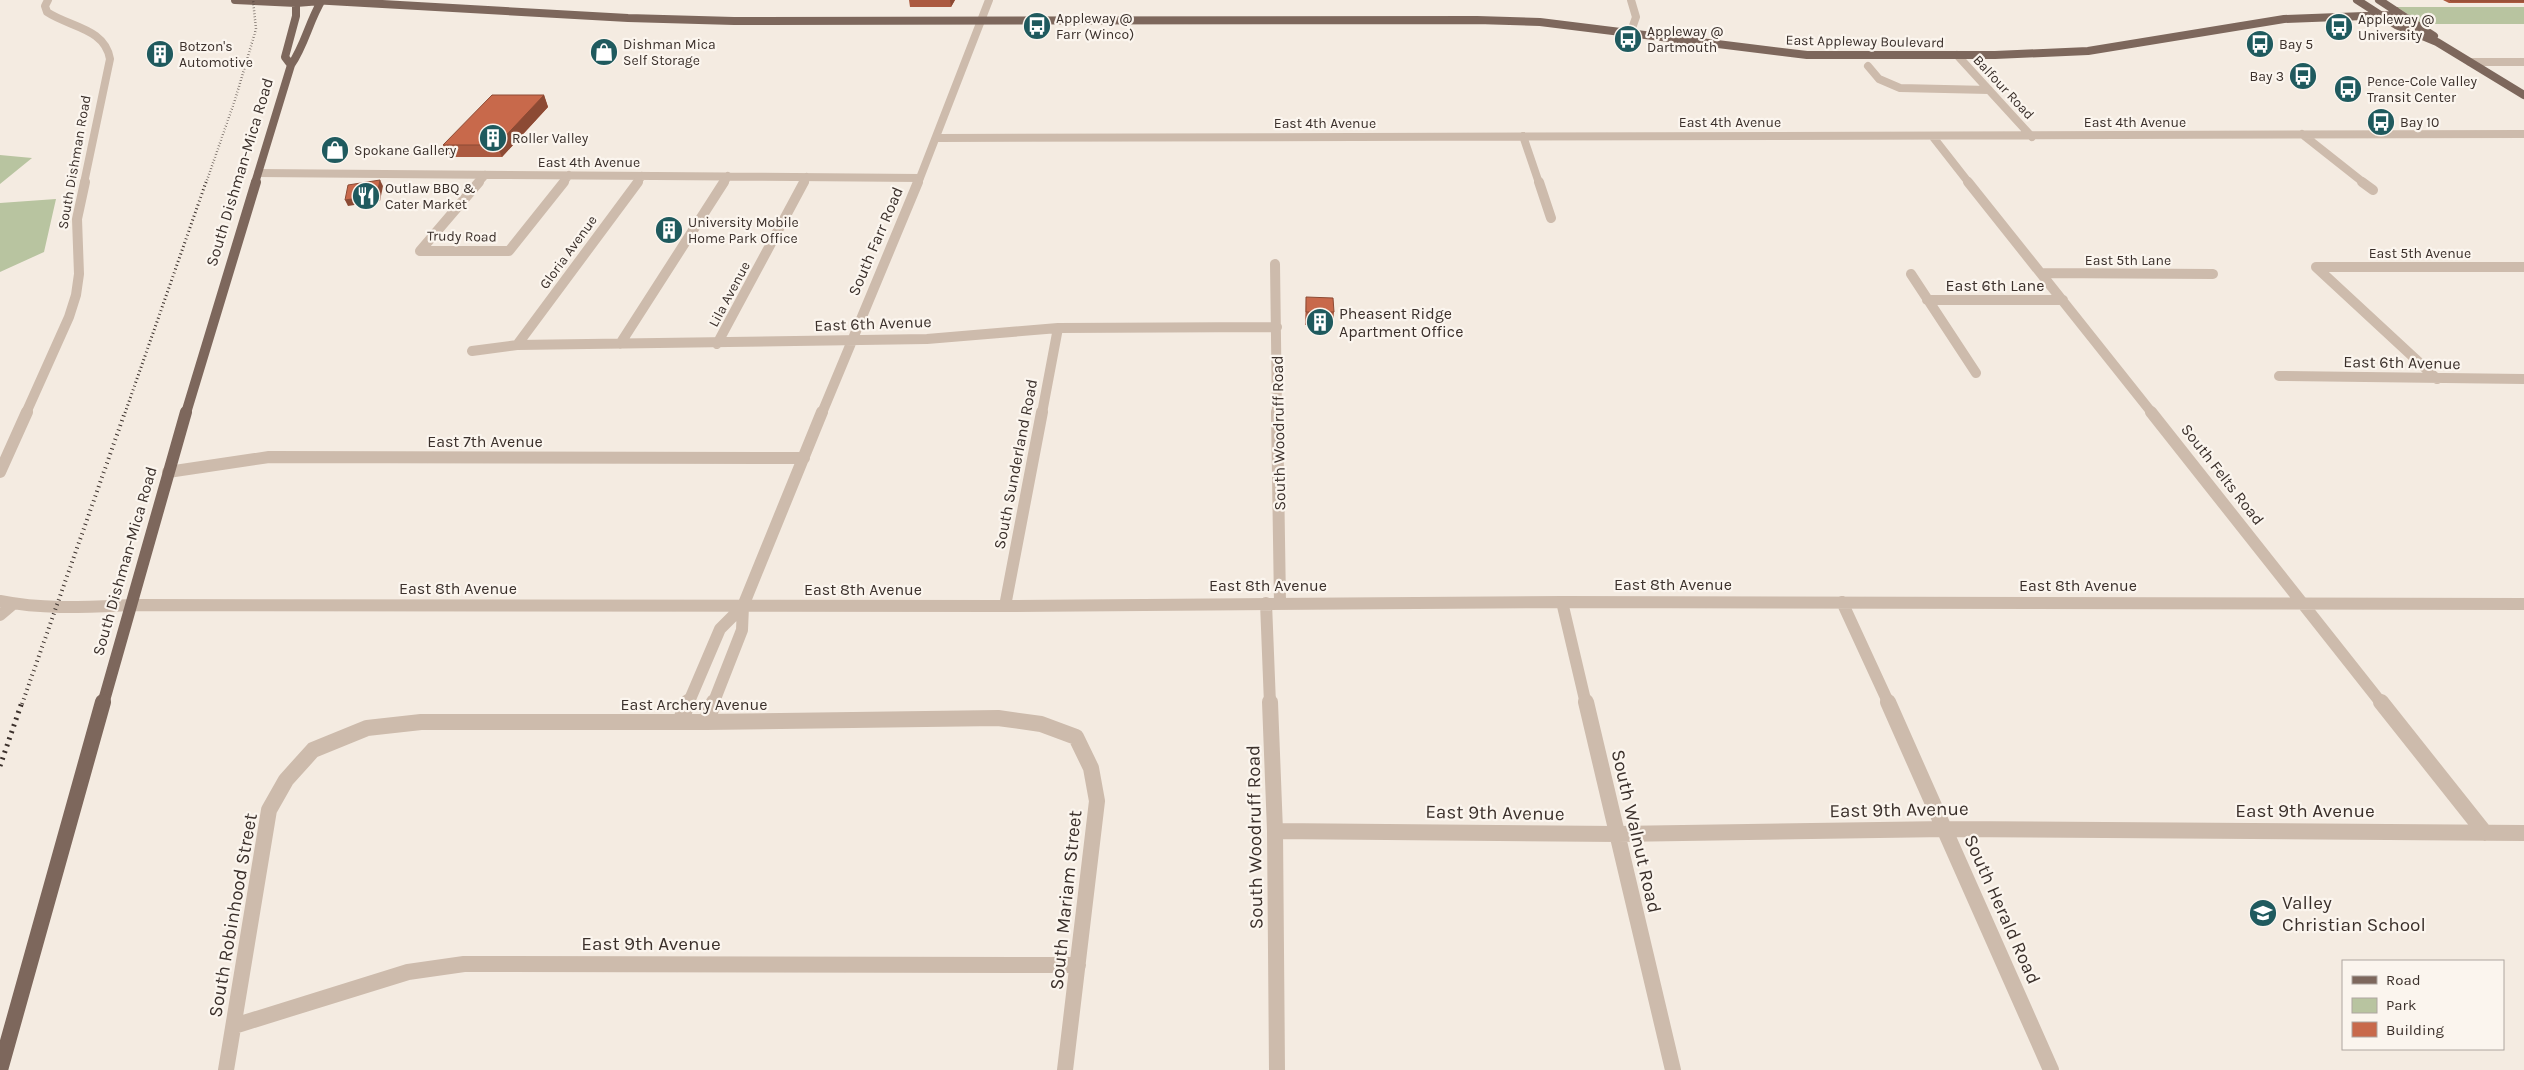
<svg xmlns="http://www.w3.org/2000/svg" width="2524" height="1070" font-family="Karla,sans-serif">
<rect width="100%" height="100%" fill="#f4ebe1"/>
<!-- green -->
<path fill="#b8c4a0" d="M2397 7H2524V24H2423Z
M0 155 32 158 0 184Z
M56 199 44 252 0 272V203Z"/>
<g fill="none" stroke-linecap="round" stroke-linejoin="round">
<!-- minor-far3 -->
<path stroke="#cdbbac" stroke-width="8" d="M48 0 45 6 47 12C69 27 105 28 110 59L84 183
M1630 34 1636 17 1631 0
M1957 55 2032 137
M2470 62H2524
M1868 66 1879 79 1900 88 1989 90
M2302 134 2364 183
M1523 136 1539 183
M1933 137 1969 183
M937 138 2524 134
M258 173 920 178
M478 183 485 175
M563 183 569 175
M637 183 642 176
M724 183 728 176
M804 183 807 177
M918 183 989 0"/>
<!-- minor-far2 -->
<path stroke="#cdbbac" stroke-width="10" d="M479 182 420 251H509L564 182
M1539 182 1551 218
M1968 182 2152 413
M2362 182 2373 190
M1275 264 1277 413
M2316 267H2524
M2316 267 2437 379
M2042 273 2213 274
M1911 274 1976 373
M1927 300H2063
M620 344 724 182
M717 344 804 182
M517 345 638 182
M472 351 517 345 927 339 1058 328 1277 327
M2279 376 2524 379
M26 413 69 317 76 295 79 274 77 219 85 182
M822 413 918 182
M1042 413 1058 328"/>
<!-- minor-far1 -->
<path stroke="#cdbbac" stroke-width="12" d="M1277 412 1280 603
M2151 412 2382 704
M0 472 27 412
M168 472 269 457 804 458
M0 601C44 610 87 607 131 605L1005 606 1562 602 2524 604
M1562 602 1586 704
M1842 602 1889 704
M1266 603 1270 704
M1005 606 1042 412
M0 615 13 604
M688 704 720 629 743 606
M713 704 742 630 743 606 822 412"/>
<!-- minor -->
<path stroke="#cdbbac" stroke-width="16" d="M1270 702 1275 831 1277 1070
M1586 702 1673 1070
M1888 702 2051 1070
M2381 702 2485 833
M680 722 688 702
M706 722 714 702
M1275 831 1618 834 1946 829 2524 833
M234 1026 408 972 464 964 1078 965
M226 1070 269 810 286 780 313 750 367 728 421 722H706L998 718 1041 724 1076 737 1091 768 1097 801 1065 1070"/>
<!-- major-far3 -->
<path stroke="#7d675c" stroke-width="8" d="M235 0 296 3 321 1
M312 0 628 18 734 21 1477 20 1540 22 1807 55H1995L2088 51 2284 19 2390 15 2396 11
M2357 0 2396 25 2437 42 2524 95
M2379 0 2434 36
M291 65 285 57 296 16V0
M255 183 291 65C305 45 309 21 322 0"/>
<!-- major-far2 -->
<path stroke="#7d675c" stroke-width="10" d="M186 413 256 182"/>
<!-- major-far1 -->
<path stroke="#7d675c" stroke-width="12" d="M103 704 186 412"/>
<!-- major -->
<path stroke="#7d675c" stroke-width="16" d="M0 1070 103 702"/>
<!-- rail-far3 -->
<path stroke="#3b302b" stroke-width="2.5" stroke-dasharray="0.5 2.5" stroke-linecap="butt" d="M206 183 235 100 256 29 253 0"/>
<!-- rail-far2 -->
<path stroke="#3b302b" stroke-width="3" stroke-dasharray="1 3" stroke-linecap="butt" d="M125 413 206 182"/>
<!-- rail-far1 -->
<path stroke="#3b302b" stroke-width="4" stroke-dasharray="1 4" stroke-linecap="butt" d="M22 704 125 412"/>
<!-- rail -->
<path stroke="#3b302b" stroke-width="5" stroke-dasharray="2 5" stroke-linecap="butt" d="M0 766 22 702"/>
</g>
<!-- wall -->
<path fill="#ac5a40" d="M909 0H955L951 7H910Z
M2443 0H2524V3H2449Z
M544 95 548 107 502 157H448L443 145Z
M1306 297 1334 312 1333 325H1305Z"/>
<!-- shaded-wall -->
<path fill="#8c4a34" d="M950 0H955L951 7Z
M544 95 548 107 502 157 497 145Z
M380 180 383 186 380 201 348 206 345 200Z"/>
<!-- building -->
<path fill="#c8694b" stroke="#8c4a34" d="M2450 0H2524V1H2451Z
M492 95H544L497 145H443Z
M380 180 377 195 345 200 348 185Z
M1306 297 1333 298 1334 312H1306Z"/>
<!-- icons -->
<defs>
<symbol id="bus-disc" viewBox="-11 -11 22 22"><circle r="9.5" fill="#1f5a5e" stroke="#fbf5ee"/><path d="M-5-6H5V4H4V6H2V4H-2V6H-4V4H-5ZM-3.5-4V0h7V-4ZM-3.5 1.2v1.5H-2V1.2ZM2 1.2v1.5H3.5V1.2Z" fill="#fff"/></symbol>
<symbol id="shop-disc" viewBox="-11 -11 22 22"><circle r="9.5" fill="#1f5a5e" stroke="#fbf5ee"/><path d="M-5-2.5h2.3a2.7 3.5 0 0 1 5.4 0H5L5.5 6h-11ZM-1.5-2.5h3a1.5 2.3 0 0 0-3 0Z" fill="#fff"/></symbol>
<symbol id="building-disc" viewBox="-11 -11 22 22"><circle r="9.5" fill="#1f5a5e" stroke="#fbf5ee"/><path d="M-4-6H4V6H1V3H-1V6H-4ZM-2.5-4.3h1.7v1.8h-1.7ZM.8-4.3h1.7v1.8H.8ZM-2.5-1h1.7V.8h-1.7ZM.8-1h1.7V.8H.8Z" fill="#fff"/></symbol>
<symbol id="restaurant-disc" viewBox="-11 -11 22 22"><circle r="9.5" fill="#1f5a5e" stroke="#fbf5ee"/><path d="M-5-6h1v4h1v-4h1v4h1v-4h1v5L-1.5 .5V6h-2V.5L-5-1ZM5-6V6H3V1.5H1.5Q1.5-4 5-6Z" fill="#fff"/></symbol>
<symbol id="school-disc" viewBox="-11 -11 22 22"><circle r="9.5" fill="#1f5a5e" stroke="#fbf5ee"/><path d="M0-5L7-2L0 1L-7-2ZM-4 1L0 2.5L4 1V4Q0 6-4 4Z" fill="#fff"/></symbol>
</defs>
<g fill-rule="evenodd">
<use href="#bus-disc" x="1021" y="10" width="32" height="32"/>
<use href="#bus-disc" x="2323" y="11" width="32" height="32"/>
<use href="#bus-disc" x="1612" y="23" width="32" height="32"/>
<use href="#bus-disc" x="2244" y="28" width="32" height="32"/>
<use href="#shop-disc" x="588" y="36" width="32" height="32"/>
<use href="#building-disc" x="144" y="38" width="32" height="32"/>
<use href="#bus-disc" x="2287" y="60" width="32" height="32"/>
<use href="#bus-disc" x="2332" y="73" width="32" height="32"/>
<use href="#bus-disc" x="2365" y="106" width="32" height="32"/>
<use href="#building-disc" x="477" y="122" width="32" height="32"/>
<use href="#shop-disc" x="319" y="134" width="32" height="32"/>
<use href="#restaurant-disc" x="350" y="180" width="32" height="32"/>
<use href="#building-disc" x="653" y="214" width="32" height="32"/>
<use href="#building-disc" x="1304" y="306" width="32" height="32"/>
<use href="#school-disc" x="2247" y="897" width="32" height="32"/>
</g>
<g text-anchor="middle" stroke-width="4.5" stroke-linejoin="round" paint-order="stroke">
<!-- far-poi labels -->
<g font-size="14" fill="#3b302b" stroke="#fbf5ee" text-anchor="start">
<text x="1056" y="23">Appleway @<tspan x="1056" dy="16">Farr (Winco)</tspan></text>
<text x="2358" y="24">Appleway @<tspan x="2358" dy="16">University</tspan></text>
<text x="1647" y="36">Appleway @<tspan x="1647" dy="16">Dartmouth</tspan></text>
<text x="623" y="49">Dishman Mica<tspan x="623" dy="16">Self Storage</tspan></text>
<text x="2279" y="49">Bay 5</text>
<text x="179" y="51">Botzon's<tspan x="179" dy="16">Automotive</tspan></text>
<text x="2284" y="81" text-anchor="end">Bay 3</text>
<text x="2367" y="86">Pence-Cole Valley<tspan x="2367" dy="16">Transit Center</tspan></text>
<text x="2400" y="127">Bay 10</text>
<text x="512" y="143">Roller Valley</text>
<text x="354" y="155">Spokane Gallery</text>
<text x="385" y="193">Outlaw BBQ &amp;<tspan x="385" dy="16">Cater Market</tspan></text>
<text x="688" y="227">University Mobile<tspan x="688" dy="16">Home Park Office</tspan></text>
</g>
<!-- far-street labels -->
<g font-size="14" fill="#3b302b" stroke="#fbf5ee">
<text transform="translate(1865 41) rotate(1)" y="5">East Appleway Boulevard</text>
<text transform="translate(2004 87) rotate(47)" y="5">Balfour Road</text>
<text x="1730" y="127">East 4th Avenue</text>
<text x="2135" y="127">East 4th Avenue</text>
<text x="1325" y="128">East 4th Avenue</text>
<text transform="translate(74 162) rotate(-80)" y="5">South Dishman Road</text>
<text x="589" y="167">East 4th Avenue</text>
<text transform="translate(462 236) rotate(1)" y="5">Trudy Road</text>
<text transform="translate(568 252) rotate(-54)" y="5">Gloria Avenue</text>
<text x="2420" y="258">East 5th Avenue</text>
<text x="2128" y="265">East 5th Lane</text>
<text transform="translate(729 294) rotate(-62)" y="5">Lila Avenue</text>
</g>
<!-- street labels -->
<g font-size="16" fill="#3b302b" stroke="#fbf5ee">
<text transform="translate(239 172) rotate(-73)" y="6">South Dishman-Mica Road</text>
<text transform="translate(875 241) rotate(-67)" y="6">South Farr Road</text>
<text x="1995" y="291">East 6th Lane</text>
<text transform="translate(873 323) rotate(-2)" y="6">East 6th Avenue</text>
<text transform="translate(2402 362) rotate(1)" y="6">East 6th Avenue</text>
<text transform="translate(1278 433) rotate(-91)" y="6">South Woodruff Road</text>
<text x="485" y="447">East 7th Avenue</text>
<text transform="translate(1015 464) rotate(-79)" y="6">South Sunderland Road</text>
<text transform="translate(2223 474) rotate(52)" y="6">South Felts Road</text>
<text transform="translate(124 561) rotate(-74)" y="6">South Dishman-Mica Road</text>
<text x="1673" y="590">East 8th Avenue</text>
<text x="1268" y="591">East 8th Avenue</text>
<text x="2078" y="591">East 8th Avenue</text>
<text x="458" y="594">East 8th Avenue</text>
<text x="863" y="595">East 8th Avenue</text>
<text x="694" y="710">East Archery Avenue</text>
</g>
<!-- poi labels -->
<g font-size="16" fill="#3b302b" stroke="#fbf5ee" text-anchor="start">
<text x="1339" y="319">Pheasent Ridge<tspan x="1339" dy="18">Apartment Office</tspan></text>
</g>
<!-- near-street labels -->
<g font-size="19" fill="#3b302b" stroke="#fbf5ee">
<text transform="translate(1899 809) rotate(-1)" y="7">East 9th Avenue</text>
<text x="2305" y="817">East 9th Avenue</text>
<text transform="translate(1495 812) rotate(1)" y="7">East 9th Avenue</text>
<text transform="translate(1637 831) rotate(77)" y="7">South Walnut Road</text>
<text transform="translate(1254 837) rotate(-91)" y="7">South Woodruff Road</text>
<text transform="translate(1065 900) rotate(-84)" y="7">South Mariam Street</text>
<text transform="translate(2003 909) rotate(66)" y="7">South Herald Road</text>
<text transform="translate(232 915) rotate(-80)" y="7">South Robinhood Street</text>
<text x="651" y="950">East 9th Avenue</text>
</g>
<!-- near-poi labels -->
<g font-size="19" fill="#3b302b" stroke="#fbf5ee" text-anchor="start">
<text x="2282" y="909">Valley<tspan x="2282" dy="22">Christian School</tspan></text>
</g>
</g>
<!-- legend -->
<rect x="2342" y="960" width="162" height="90" fill="#fbf5ee" stroke="#aea6a0"/>
<rect x="2352" y="976" width="25" height="8" fill="#7d675c" stroke="#aea6a0"/>
<text x="2386" y="985" font-size="15" fill="#3b302b">Road</text>
<rect x="2352" y="998" width="25" height="15" fill="#b8c4a0" stroke="#aea6a0"/>
<text x="2386" y="1010" font-size="15" fill="#3b302b">Park</text>
<rect x="2352" y="1022" width="25" height="15" fill="#c8694b" stroke="#aea6a0"/>
<text x="2386" y="1035" font-size="15" fill="#3b302b">Building</text>
</svg>
